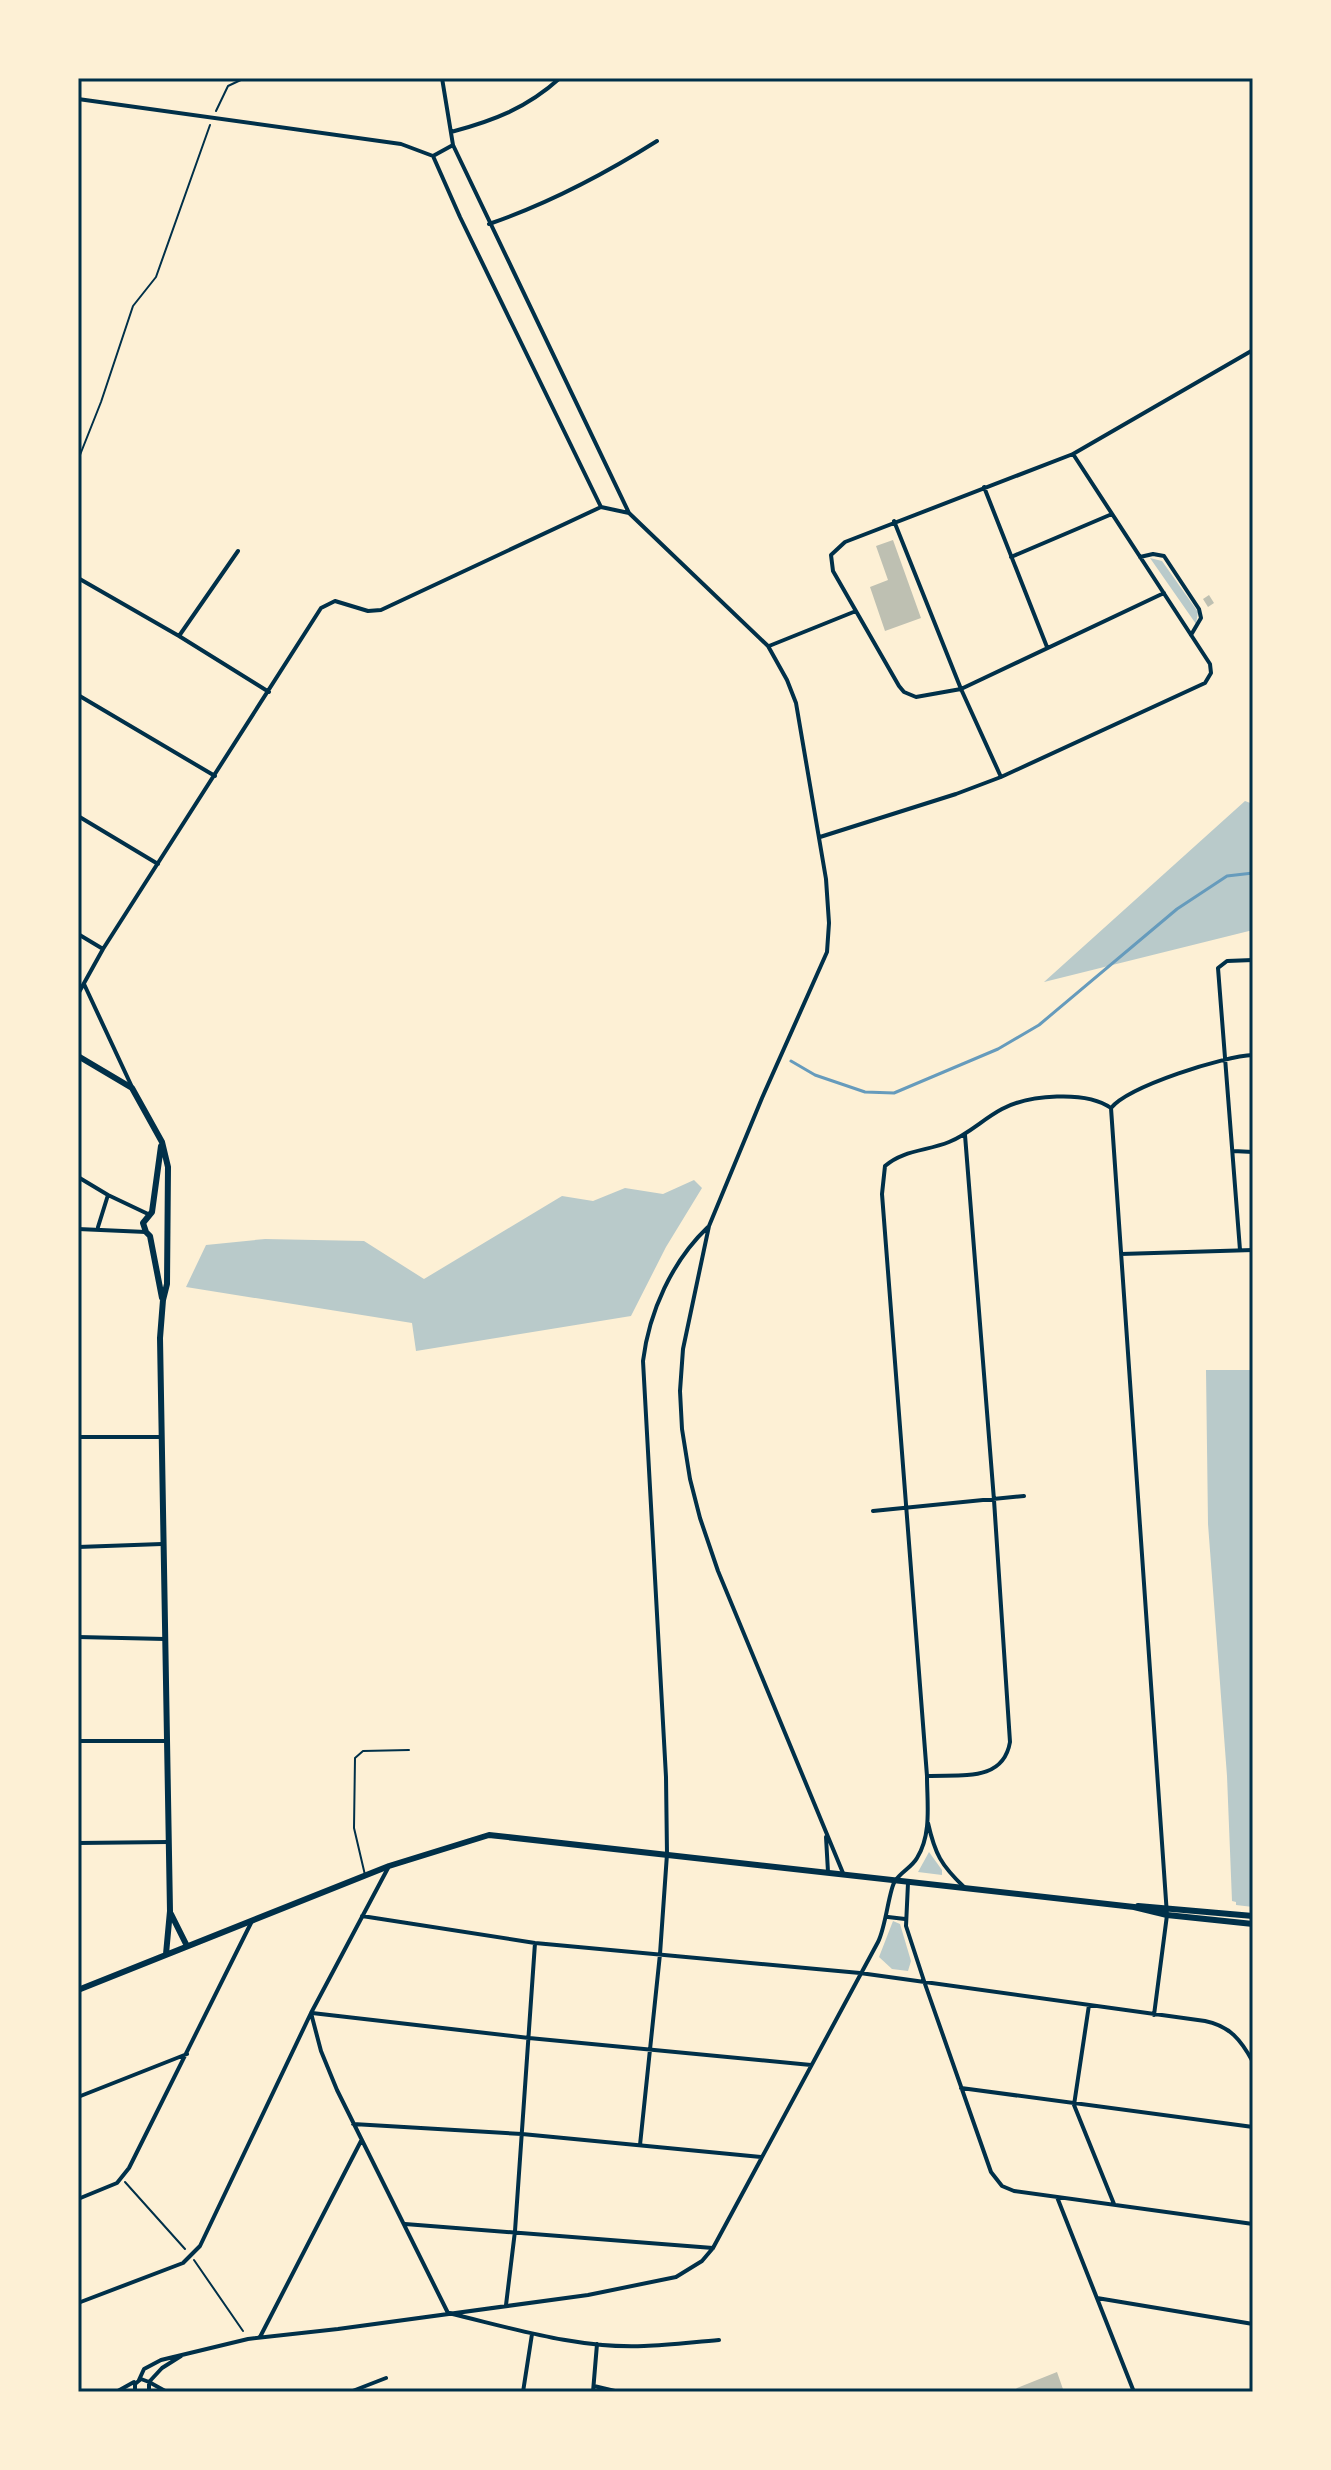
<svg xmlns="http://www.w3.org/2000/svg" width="1331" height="2470" font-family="'Noto Sans',sans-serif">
<rect width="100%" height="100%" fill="#fdf0d5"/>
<!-- green -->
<path fill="#b9caca" d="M1150 558 1162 561 1198 612 1196 624Z
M1245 801 1253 804V930L1044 982Z
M694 1180 702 1188 666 1247 631 1316 416 1351 412 1323 186 1287 206 1245 265 1239 364 1241 424 1279 562 1196 593 1201 625 1188 663 1194Z
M1206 1370H1253V1907L1236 1905V1902L1232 1901 1227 1776 1208 1524Z
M929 1852 942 1870V1875L918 1872Z
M893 1921 900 1924 911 1961 908 1971 892 1969 879 1957Z"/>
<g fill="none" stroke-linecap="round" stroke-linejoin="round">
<!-- stream -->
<path stroke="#669bbc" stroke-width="3" d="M791 1061 815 1075 865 1092 894 1093 998 1049 1039 1025 1177 909 1227 876 1253 873"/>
</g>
<!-- building -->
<path fill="#bec0b2" d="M893 540 921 618 885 631 870 587 888 580 876 546Z
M1209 595 1214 603 1208 607 1203 599Z
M1057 2372 1064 2392H1013L1017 2388Z"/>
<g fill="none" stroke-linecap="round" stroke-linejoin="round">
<!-- path -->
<path stroke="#003049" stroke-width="2" d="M216 111 228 86 245 78
M78 460 101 402 133 306 156 277 210 125
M125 2182 185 2249
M194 2260 243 2331"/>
<!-- service -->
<path stroke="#003049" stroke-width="2" d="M365 1875 354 1828 355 1758 363 1751 409 1750"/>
<!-- minor -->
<path stroke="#003049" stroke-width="4" d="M442 78 453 145 629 513 768 646 787 680 796 703 826 879 829 923 827 952 762 1098 709 1226 683 1349 680 1391 682 1429 690 1479 700 1518 718 1571 843 1873
M78 99 401 144 433 156 453 145
M451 132C493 121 527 108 560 78
M433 156 460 217 601 507
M489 224C550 203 603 175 657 141
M984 487 1047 647
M601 507 629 513
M894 521 961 689 1001 777
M1011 557 1112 514
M1140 557 1153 554 1164 556 1199 609 1201 618 1191 635
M78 578 179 636 269 692
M1164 593 961 689 916 697 904 692 899 686 833 571 831 555 845 542 1073 454 1253 350
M179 636 238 551
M769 646 856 611
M78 695 215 776
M78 816 158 864
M820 837 956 794 1001 777 1205 683 1211 673 1210 664 1073 454
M78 934 103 949
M84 984 132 1087
M78 994 103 949 321 608 335 601 368 611 381 610 601 507
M1111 1108 1167 1915 1154 2015
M1111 1108C1129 1086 1224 1056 1253 1055
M1233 1151 1253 1152
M78 1177 108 1195 148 1214
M98 1227 108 1195
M78 1229 146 1232
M1240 1250 1218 968 1227 961 1253 960
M1121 1254 1253 1250
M78 1437H161
M873 1511 1024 1496
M78 1547 162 1544
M78 1637 165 1639
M78 1741H166
M927 1776C960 1774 1003 1783 1010 1742L994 1500 965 1135
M928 1823C935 1854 941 1865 964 1887
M826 1837 828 1872
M78 1843 168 1842
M908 1883 906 1926 925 1984 991 2172 1002 2186 1014 2191 1253 2224
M362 1916 535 1943 860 1973 1205 2021C1230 2026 1241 2040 1253 2062
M888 1917 905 1919
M1089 2005 1074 2105 1114 2204
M311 2013 321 2051 337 2090 448 2313C512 2328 578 2349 644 2346 669 2345 694 2342 719 2340
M312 2013 529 2038 811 2065
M961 2088 1253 2127
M78 2097 187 2054
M353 2124 522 2134 761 2157
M640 2145 660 1954 667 1854 666 1777 643 1361C649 1312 672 1261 708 1227
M1057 2197 1134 2392
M78 2199 117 2183 129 2168 252 1921
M405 2224 713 2248
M1097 2298 1253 2324
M78 2303 183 2263 200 2246 311 2013 388 1868
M506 2305 515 2231 535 1943
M260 2337 361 2141
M139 2380 144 2369 161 2360 248 2339 338 2329 588 2295 676 2277 702 2261 713 2248 878 1942C886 1927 889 1889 895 1881 901 1872 912 1867 917 1858 932 1834 927 1803 927 1776L882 1194 885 1166C903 1150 927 1151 949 1142 969 1134 983 1119 1002 1109 1028 1095 1086 1090 1111 1108
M594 2386 619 2392
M116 2392 134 2382
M135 2392V2384L141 2379 149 2382V2392
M167 2392 149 2382 162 2368 181 2356
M350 2392 386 2378
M523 2392 532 2334
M593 2392 597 2344"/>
<!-- tertiary -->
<path stroke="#003049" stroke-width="6" d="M78 1056 132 1088 162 1142 168 1167 167 1284 163 1300 160 1338 170 1911 166 1954
M161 1146 152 1212 143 1223 146 1232 150 1236 162 1298
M1138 1906 1253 1916
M171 1914 187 1946
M78 1990 389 1866 489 1835 1134 1907 1167 1915 1253 1924"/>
</g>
<!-- border -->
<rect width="1331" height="2470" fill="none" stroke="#fdf0d5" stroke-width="160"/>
<rect x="80" y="80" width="1171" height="2310" fill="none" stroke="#003049" stroke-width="3"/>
</svg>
